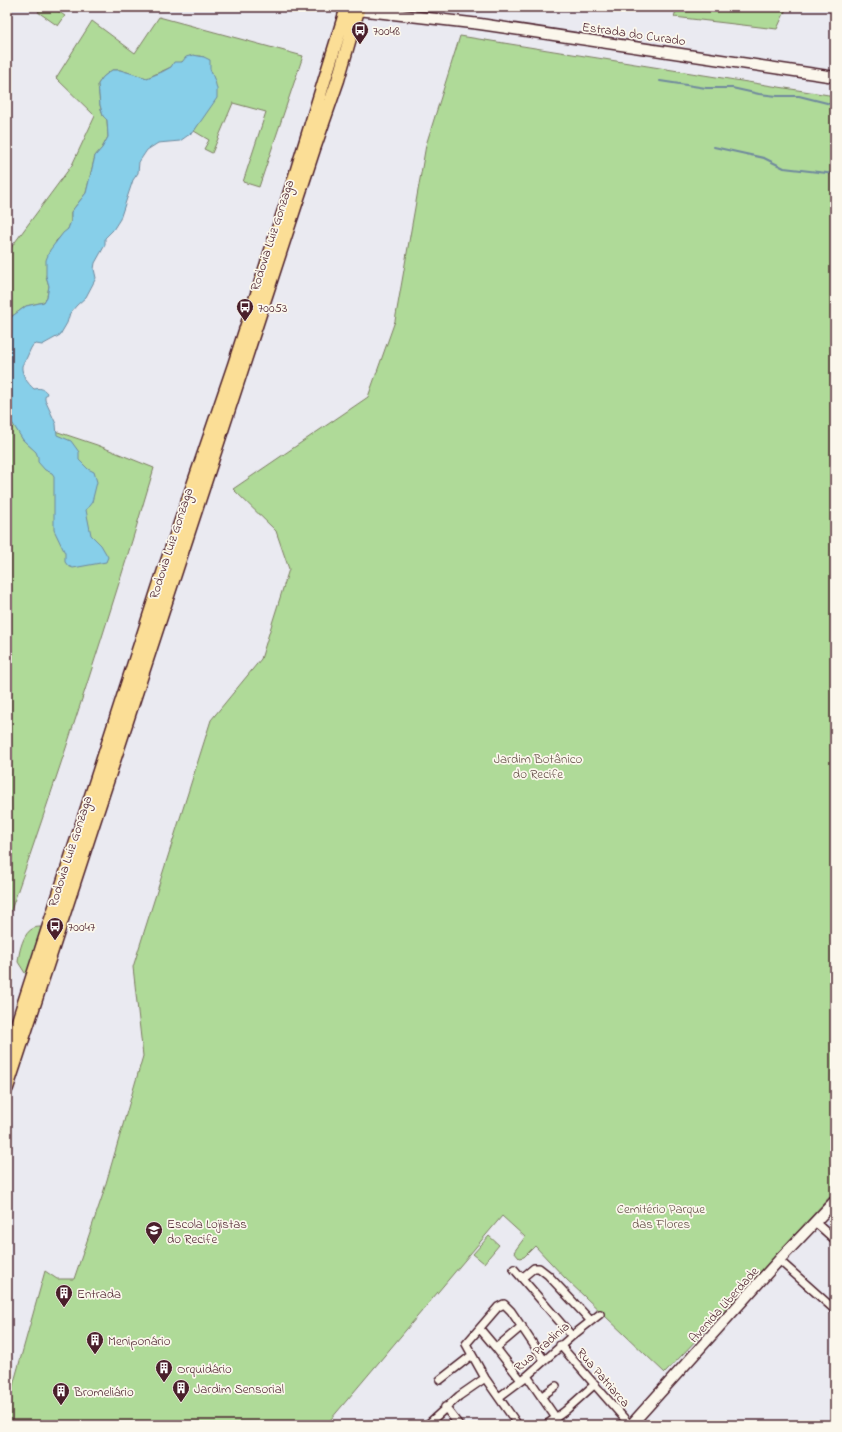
<svg xmlns="http://www.w3.org/2000/svg" width="842" height="1432" font-family="'Indie Flower',sans-serif">
<rect width="100%" height="100%" fill="#eaeaf1"/>
<filter id="ink" filterUnits="userSpaceOnUse"><feTurbulence type="fractalNoise" baseFrequency=".025" numOctaves="2"/><feDisplacementMap in="SourceGraphic" scale="8" xChannelSelector="R" yChannelSelector="G"/><feConvolveMatrix kernelMatrix="1 2 1 2 8 2 1 2 1" color-interpolation-filters="sRGB"/></filter>
<g filter="url(#ink)">
<!-- built -->
<path fill="#dfe1f5" d="M835 1213V1236L824 1225Z"/>
<!-- green -->
<path fill="#afda98" stroke="#7c7c62" d="M42 7H52L65 16 58 26 38 12Z
M677 7H787L777 29 674 17Z
M159 17 303 56 259 187 243 182 266 112 233 103 212 153 204 149 209 140 194 131 199 123 212 74 204 57C194 55 189 54 182 62L147 78 120 70H112L103 77 98 84 100 105 103 116 107 120 108 137 102 148 95 156 86 193 71 212V221L68 229 56 241 46 276 49 286 47 297 44 302 26 306 7 320V253L72 165 95 116 56 78 92 21 135 53Z
M460 36 835 96V1191L754 1279 665 1373 565 1278 535 1246 524 1257 519 1258 514 1252 525 1237 502 1216 326 1425H7V1407L45 1271 57 1279H74L102 1197 143 1056 133 967 211 720 261 659 289 569 276 531 233 489 368 397 395 321 426 145Z
M7 410 23 440 32 448 55 431 97 445 154 468C109 620 59 772 7 922Z
M43 927 29 977 25 973 18 962C19 952 23 932 34 928 36 927 40 927 43 927Z
M489 1236 499 1245 484 1263 473 1254Z"/>
<!-- water -->
<path fill="#87cfe9" stroke="#6f899d" d="M193 55 204 57 210 60V69L215 81 217 89V98L194 131 180 141 158 143 147 150 139 162 138 173 133 180 120 219 113 230 105 238V245L95 263 94 269 96 278 86 297 77 305 70 313 67 323 60 335 42 345 36 344 33 345C30 349 29 353 27 357 26 360 23 363 22 366 21 374 28 384 34 389 40 388 43 388 47 393L45 397V400L56 424 57 435 71 441 79 452V460L88 469 94 472 97 482 92 502 86 510 91 535 101 545 108 557 106 562 73 568 68 566 65 562V553L54 530V476L52 473 45 470 38 462V457L36 452 23 440 11 421 7 410V320L26 306 44 302 47 297 49 286 46 276V260L50 250 63 233 68 229 71 221V212L86 193 95 156 102 148 108 137 107 120 103 116 100 105 98 84 103 77 112 70H120L147 78 162 72 171 67 174 62H182L186 57Z"/>
<g fill="none" stroke-linecap="round" stroke-linejoin="round">
<!-- stream -->
<path stroke="#6f899d" stroke-width="2" d="M660 81 706 88H732L759 94 777 96H799L835 105
M714 147 764 158 784 168 835 174"/>
<defs>
<path id="street" d="M815 1222 835 1240
M779 1260 835 1310
M514 1269 572 1336
M522 1278 534 1268H539L548 1275 591 1321
M480 1329 496 1348 521 1380
M560 1345 630 1425
M496 1348 522 1326
M527 1376 556 1418
M440 1380 472 1355
M542 1396 556 1386
M499 1397 527 1376 572 1336 600 1314
M445 1407 459 1425
M427 1425 459 1396 485 1378
M518 1425 485 1378 466 1344 498 1307 504 1304 511 1311 544 1360
M546 1425 565 1411 595 1384"/>
<path id="secondary" d="M358 10 480 24 835 77
M631 1425 779 1260 835 1201"/>
<path id="highway" d="M7 1055 164 570 234 365 294 179 347 7
M7 1088 314 149 338 80 359 7"/>
</defs>
<!-- street casing -->
<use href="#street" stroke="#4a1f2b" stroke-width="10"/>
<!-- secondary casing -->
<use href="#secondary" stroke="#4a1f2b" stroke-width="13"/>
<!-- highway casing -->
<use href="#highway" stroke="#4a1f2b" stroke-width="15"/>
<!-- street -->
<use href="#street" stroke="#fbf7ec" stroke-width="7"/>
<!-- secondary -->
<use href="#secondary" stroke="#fbf7ec" stroke-width="10"/>
<!-- highway -->
<use href="#highway" stroke="#fbde96" stroke-width="12"/>
</g>
</g>
<!-- icons -->
<defs>
<symbol id="bus-pin" viewBox="-11 -11 22 30"><path d="M0 17L-7.5 6A9.5 9.5 0 1 1 7.5 6Z" fill="#4a1f2b" stroke="#fbf7ec"/><path d="M-5-6H5V4H4V6H2V4H-2V6H-4V4H-5ZM-3.5-4V0h7V-4ZM-3.5 1.2v1.5H-2V1.2ZM2 1.2v1.5H3.5V1.2Z" fill="#fff"/></symbol>
<symbol id="school-pin" viewBox="-11 -11 22 30"><path d="M0 17L-7.5 6A9.5 9.5 0 1 1 7.5 6Z" fill="#4a1f2b" stroke="#fbf7ec"/><path d="M0-5L7-2L0 1L-7-2ZM-4 1L0 2.5L4 1V4Q0 6-4 4Z" fill="#fff"/></symbol>
<symbol id="building-pin" viewBox="-11 -11 22 30"><path d="M0 17L-7.5 6A9.5 9.5 0 1 1 7.5 6Z" fill="#4a1f2b" stroke="#fbf7ec"/><path d="M-4-6H4V6H1V3H-1V6H-4ZM-2.5-4.3h1.7v1.8h-1.7ZM.8-4.3h1.7v1.8H.8ZM-2.5-1h1.7V.8h-1.7ZM.8-1h1.7V.8H.8Z" fill="#fff"/></symbol>
</defs>
<g fill-rule="evenodd">
<use href="#bus-pin" x="350" y="20" width="20" height="27"/>
<use href="#bus-pin" x="235" y="297" width="20" height="27"/>
<use href="#bus-pin" x="45" y="916" width="20" height="27"/>
<use href="#school-pin" x="144" y="1220" width="20" height="27"/>
<use href="#building-pin" x="54" y="1283" width="20" height="27"/>
<use href="#building-pin" x="85" y="1330" width="20" height="27"/>
<use href="#building-pin" x="154" y="1358" width="20" height="27"/>
<use href="#building-pin" x="171" y="1378" width="20" height="27"/>
<use href="#building-pin" x="51" y="1381" width="20" height="27"/>
</g>
<g text-anchor="middle" stroke-width="3.5" stroke-linejoin="round" paint-order="stroke">
<!-- poi labels -->
<g font-size="13" fill="#4a1f2b" stroke="#fbf7ec" text-anchor="start">
<text x="373" y="35">70048</text>
<text x="258" y="312">70053</text>
<text x="68" y="931">70047</text>
<text x="167" y="1228">Escola Lojistas<tspan x="167" dy="15">do Recife</tspan></text>
<text x="77" y="1298">Entrada</text>
<text x="108" y="1345">Meniponário</text>
<text x="177" y="1373">Orquidário</text>
<text x="194" y="1393">Jardim Sensorial</text>
<text x="74" y="1396">Bromeliário</text>
</g>
<!-- street labels -->
<g font-size="13" fill="#4a1f2b" stroke="#fbf7ec">
<text transform="translate(634 33) rotate(8)" y="5">Estrada do Curado</text>
<text transform="translate(271 235) rotate(-72)" y="5">Rodovia Luiz Gonzaga</text>
<text transform="translate(170 543) rotate(-72)" y="5">Rodovia Luiz Gonzaga</text>
<text transform="translate(69 851) rotate(-72)" y="5">Rodovia Luiz Gonzaga</text>
<text transform="translate(723 1304) rotate(-48)" y="5">Avenida Liberdade</text>
<text transform="translate(541 1346) rotate(-41)" y="5">Rua Pradinia</text>
<text transform="translate(604 1377) rotate(49)" y="5">Rua Patriarca</text>
</g>
<!-- park labels -->
<g font-size="13" fill="#634e46" stroke="#fbf7ec">
<text x="538" y="763">Jardim Botânico<tspan x="538" dy="15">do Recife</tspan></text>
<text x="661" y="1213">Cemitério Parque<tspan x="661" dy="15">das Flores</tspan></text>
</g>
</g>
<!-- margin -->
<rect width="842" height="1432" fill="none" stroke="#fbf7ec" stroke-width="24"/>
<rect x="12" y="12" width="818" height="1408" fill="none" stroke="#4a1f2b" stroke-width="1.5" filter="url(#ink)"/>
</svg>
